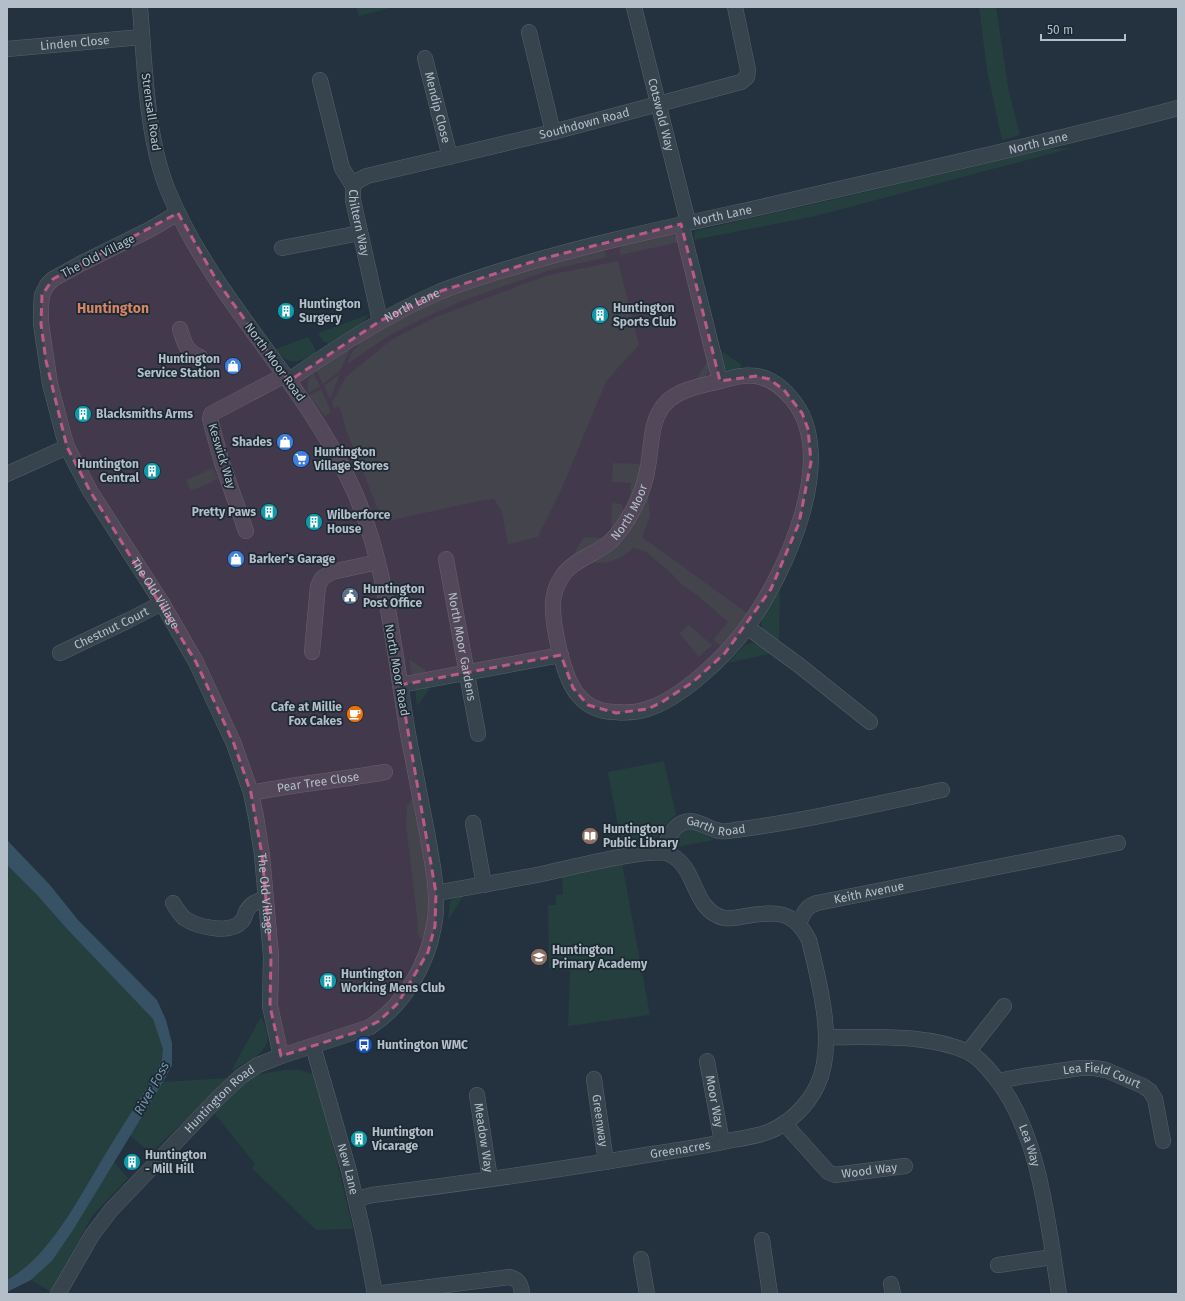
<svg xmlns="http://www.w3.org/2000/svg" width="1185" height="1301" font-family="'Fira Sans',sans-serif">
<rect width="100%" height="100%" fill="#23323e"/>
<!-- green -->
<path fill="#253f3e" d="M356 7H390V8L359 16Z
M979 7H996L1009 92 1020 135 1002 140 987 70Z
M1072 148 816 216 693 240 695 231 827 201 1049 149Z
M672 235 677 238 680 242 620 255V250L622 246Z
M599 249 603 250 607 257 550 270 462 301 428 316 390 335 347 364 353 350 359 346 357 342 419 308 455 294 537 267Z
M618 261 639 345 622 363 606 382 561 490 538 537 508 544 502 512 494 499 479 501 383 522 347 432 339 406 334 409 332 402 346 377 391 340 436 317 521 285 549 275Z
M368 315 363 323 329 344 323 341 318 333Z
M308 337 315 348V353C300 363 286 366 276 349Z
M352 345 340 371 323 384 316 370Z
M717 348 742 365 736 374C720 370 721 362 717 348Z
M709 359C710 371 709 376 698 381L696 379Z
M313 373 320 386 308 393V381Z
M340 374 330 399 324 386Z
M321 389 331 412 325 416 309 396Z
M613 463 642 464 639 480 630 498 631 483 612 482Z
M213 468 218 479 191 491 186 480Z
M648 496 650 516 642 537 747 613 738 627 721 646 713 640 728 622 697 595 681 584 670 572 646 552 634 548C621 558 608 566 591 562L627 530Z
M612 503 622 504 624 511 611 530Z
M584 537 604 538 572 557Z
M778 592 780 593 779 645C769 637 759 632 762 618Z
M689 625 712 645 699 657 679 633Z
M750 643C759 643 765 648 773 653L728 663 745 645Z
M409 659 425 670 426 674 417 675 412 674Z
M428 685 429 690 417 706 415 690Z
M664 761 676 815C666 821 663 832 655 839 647 846 632 846 622 848L608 772Z
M413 799C421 840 431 876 428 918 428 925 428 936 420 939L418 935 417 917 406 825 407 806 411 800Z
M690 828 700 832 714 840 676 847C675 836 680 832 690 828Z
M622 863 650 1015 568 1026 570 971 549 969 548 905H556V895L563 894 562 875Z
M7 865 38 896 67 929 154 1020 163 1046V1063C142 1097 121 1131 100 1165 76 1203 47 1258 7 1280Z
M464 895 448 920 450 901 456 896Z
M261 1017C280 1050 255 1056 231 1071Z
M285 1070H301L312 1074 318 1083 353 1229 316 1230 252 1168 255 1164 214 1113C227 1101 239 1085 254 1077 263 1072 275 1072 285 1070Z
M229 1078 151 1153 130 1136 163 1082Z
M114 1162 128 1178 92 1216 51 1292 31 1280 52 1261Z"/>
<!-- water -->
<path fill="#375165" d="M7 840 50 885 78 920 157 1000 166 1020 172 1043V1065L163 1082 73 1230 52 1261 31 1280 7 1292V1280C49 1257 79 1198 103 1158 118 1133 134 1108 150 1083L162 1060 163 1049 153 1019 67 929 38 896 7 865Z"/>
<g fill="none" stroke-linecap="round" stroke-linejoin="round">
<defs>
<g id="minor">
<path id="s1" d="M634 7 688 222"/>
<path d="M529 32 553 132"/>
<path id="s2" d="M7 49 142 37"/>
<path id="s3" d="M425 58 450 157"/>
<path id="s4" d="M320 80 342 168 353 186V200L380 321"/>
<path id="s5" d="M353 186 359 180 367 176 553 132 741 82 747 77 748 70 735 7"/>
<path id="s6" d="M178 213 149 230 82 263 53 279 47 285 42 295 41 306V324L50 384 64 437 67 447 90 491 162 603 196 662 234 744 251 793 256 817 262 855 271 956 270 1006 281 1056"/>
<path id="s7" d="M681 224 720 381C731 378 744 374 756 376 771 378 782 387 791 398 841 455 785 575 747 627 727 655 681 699 647 709 638 712 625 713 615 712 600 712 587 706 578 695 563 678 552 625 553 602 554 594 556 586 560 580 570 560 596 555 611 541 621 531 629 518 635 506 641 494 646 480 648 466 652 446 650 420 665 404 678 389 701 386 720 381"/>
<path d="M282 248 360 233"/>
<path d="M180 329C185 344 185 350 200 357"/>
<path id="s8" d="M289 380C337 347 386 315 439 292 462 283 487 275 510 268 591 243 674 226 757 208 898 175 1039 145 1178 108"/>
<path d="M7 474 67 447"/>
<path d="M246 531 222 463 210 419 211 414 285 375"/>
<path id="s9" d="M446 559 478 734"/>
<path d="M747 627 800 666 870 722"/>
<path d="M312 652 318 586 322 578 332 572 378 562"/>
<path id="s10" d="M60 653 129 620 162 603"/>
<path d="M400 685 561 655"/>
<path id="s11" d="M251 793C295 784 340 780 385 772"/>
<path d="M473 823 484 885"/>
<path id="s12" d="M662 852C667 842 671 828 682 823 697 817 706 829 720 831 724 832 730 831 735 830 804 821 873 805 942 790"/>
<path d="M173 903C176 908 180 914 184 918 197 927 230 935 242 921 244 919 245 915 246 912 251 903 256 902 265 898"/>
<path id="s13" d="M799 923C804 913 806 906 817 903L1118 843"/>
<path id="s14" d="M827 1037C872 1038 926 1033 968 1052 978 1057 987 1067 994 1076 1040 1132 1048 1224 1059 1294"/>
<path id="s15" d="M313 1046 349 1171 364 1236 375 1294"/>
<path d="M968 1052 1004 1006"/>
<path id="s16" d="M707 1061 722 1142"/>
<path id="s17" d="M594 1079 606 1162"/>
<path id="s18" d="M998 1081 1024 1076 1080 1068H1094L1106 1070 1143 1086 1150 1091 1155 1099 1163 1141"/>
<path id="s19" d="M477 1095 490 1179"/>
<path id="s20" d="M784 1123 828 1172 835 1175 905 1166"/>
<path id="s21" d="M356 1199 372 1195C466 1183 559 1170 652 1154 679 1150 706 1146 732 1140 744 1138 757 1136 768 1132 789 1124 808 1105 817 1086 837 1046 819 981 809 940 794 910 775 911 746 916 739 917 731 919 724 918 692 910 698 869 671 855 653 845 562 870 537 875 503 881 470 887 436 893"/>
<path d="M762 1240 770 1294"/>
<path d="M641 1259 647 1294"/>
<path d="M998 1265 1053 1257"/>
<path d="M891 1284 893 1294"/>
<path id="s22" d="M58 1294 92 1235 111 1210 218 1098 240 1077 258 1065 281 1056 370 1027C404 1005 427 965 434 926 440 896 432 862 427 832 421 803 416 774 410 745 394 658 388 560 349 480 300 377 213 298 169 193 146 139 145 66 140 7"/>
<path d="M375 1294 510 1277C519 1280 521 1284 522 1294"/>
</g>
</defs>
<!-- minor casing -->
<use href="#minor" stroke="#55616c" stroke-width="16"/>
<!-- minor -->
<use href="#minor" stroke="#37444e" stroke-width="15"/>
</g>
<!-- marked area -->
<path fill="#bc5a87" fill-opacity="0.2" stroke="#bc5a87" stroke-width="3" stroke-dasharray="8 5" stroke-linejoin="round" d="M178 213 217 281 289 381 380 321 441 291 541 259 681 224 720 381 756 376 769 379 784 390 802 413 808 429 811 462 799 523 771 589 725 653 693 682 662 702 648 709 616 713 588 705 573 688 561 655 400 685 436 893 435 926 428 952 398 1003 379 1021 360 1031 281 1056 270 1006 271 956 262 855 251 793 234 744 196 662 90 491 67 447 46 361 41 324 42 295 53 279Z"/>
<!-- icons -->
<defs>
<symbol id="building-disc" viewBox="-11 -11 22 22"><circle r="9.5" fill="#0f9aa8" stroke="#1c2933"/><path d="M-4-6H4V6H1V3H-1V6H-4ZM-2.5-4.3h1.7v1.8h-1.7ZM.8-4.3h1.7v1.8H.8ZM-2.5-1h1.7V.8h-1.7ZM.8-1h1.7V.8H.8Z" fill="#fff"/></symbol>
<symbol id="shop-disc" viewBox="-11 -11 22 22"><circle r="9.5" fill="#3f7fe0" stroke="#1c2933"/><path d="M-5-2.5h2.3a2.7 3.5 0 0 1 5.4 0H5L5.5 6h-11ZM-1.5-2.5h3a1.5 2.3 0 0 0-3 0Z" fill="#fff"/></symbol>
<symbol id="supermarket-disc" viewBox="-11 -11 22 22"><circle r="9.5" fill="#3f7fe0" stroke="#1c2933"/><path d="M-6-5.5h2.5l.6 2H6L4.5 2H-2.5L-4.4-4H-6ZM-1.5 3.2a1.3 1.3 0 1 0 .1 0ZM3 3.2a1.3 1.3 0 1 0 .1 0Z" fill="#fff"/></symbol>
<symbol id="civic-disc" viewBox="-11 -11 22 22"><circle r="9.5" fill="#5c6f8a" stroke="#1c2933"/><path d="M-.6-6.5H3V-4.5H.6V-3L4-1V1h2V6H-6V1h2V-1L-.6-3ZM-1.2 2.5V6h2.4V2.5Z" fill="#fff"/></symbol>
<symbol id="cafe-disc" viewBox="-11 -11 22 22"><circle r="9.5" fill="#e8710a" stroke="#1c2933"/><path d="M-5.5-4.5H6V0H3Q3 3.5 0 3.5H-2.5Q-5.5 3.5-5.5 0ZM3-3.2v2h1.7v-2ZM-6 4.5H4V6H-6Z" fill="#fff"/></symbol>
<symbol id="library-disc" viewBox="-11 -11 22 22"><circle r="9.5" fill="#8d6e63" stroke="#1c2933"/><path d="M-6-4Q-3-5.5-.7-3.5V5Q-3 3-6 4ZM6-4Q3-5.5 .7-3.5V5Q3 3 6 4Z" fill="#fff"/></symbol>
<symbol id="school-disc" viewBox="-11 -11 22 22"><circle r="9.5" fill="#8d6e63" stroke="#1c2933"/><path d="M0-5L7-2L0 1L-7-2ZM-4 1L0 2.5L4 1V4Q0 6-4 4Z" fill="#fff"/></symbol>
<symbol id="bus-disc" viewBox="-11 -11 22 22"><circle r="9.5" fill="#1a4fb4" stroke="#1c2933"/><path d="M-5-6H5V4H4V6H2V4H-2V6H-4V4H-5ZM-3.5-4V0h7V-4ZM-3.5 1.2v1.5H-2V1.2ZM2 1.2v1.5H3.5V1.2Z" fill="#fff"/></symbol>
</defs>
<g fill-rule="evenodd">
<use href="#building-disc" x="276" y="301" width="20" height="20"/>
<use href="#building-disc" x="590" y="305" width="20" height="20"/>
<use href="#shop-disc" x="223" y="356" width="20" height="20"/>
<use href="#building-disc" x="73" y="404" width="20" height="20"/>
<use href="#shop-disc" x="275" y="432" width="20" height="20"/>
<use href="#supermarket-disc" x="291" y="449" width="20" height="20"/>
<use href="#building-disc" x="142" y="461" width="20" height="20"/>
<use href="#building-disc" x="259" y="502" width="20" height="20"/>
<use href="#building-disc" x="304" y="512" width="20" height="20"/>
<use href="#shop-disc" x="226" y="549" width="20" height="20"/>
<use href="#civic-disc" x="340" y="586" width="20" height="20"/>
<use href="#cafe-disc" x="345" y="704" width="20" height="20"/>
<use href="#library-disc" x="580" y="826" width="20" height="20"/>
<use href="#school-disc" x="529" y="947" width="20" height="20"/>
<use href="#building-disc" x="318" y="971" width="20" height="20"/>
<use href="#bus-disc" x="354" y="1035" width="20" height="20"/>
<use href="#building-disc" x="349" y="1129" width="20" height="20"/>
<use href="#building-disc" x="122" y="1152" width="20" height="20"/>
</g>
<g text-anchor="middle" stroke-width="3.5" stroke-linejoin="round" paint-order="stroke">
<!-- street labels -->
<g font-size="12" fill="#b3bec9" stroke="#1c2933">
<text dy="4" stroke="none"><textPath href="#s2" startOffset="68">Linden Close</textPath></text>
<text dy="4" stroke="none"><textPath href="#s3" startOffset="51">Mendip Close</textPath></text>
<text transform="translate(151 112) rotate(82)" y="4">Strensall Road</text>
<text dy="4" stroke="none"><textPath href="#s1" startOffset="111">Cotswold Way</textPath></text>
<text dy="4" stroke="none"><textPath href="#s5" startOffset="241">Southdown Road</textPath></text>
<text dy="4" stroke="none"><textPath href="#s8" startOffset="792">North Lane</textPath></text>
<text dy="4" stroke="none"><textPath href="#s8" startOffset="468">North Lane</textPath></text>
<text dy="4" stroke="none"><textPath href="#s4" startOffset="149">Chiltern Way</textPath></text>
<text transform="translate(98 256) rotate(-27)" y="4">The Old Village</text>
<text dy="4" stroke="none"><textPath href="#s8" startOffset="144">North Lane</textPath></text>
<text transform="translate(275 362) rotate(54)" y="4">North Moor Road</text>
<text transform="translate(222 456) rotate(73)" y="4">Keswick Way</text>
<text dy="4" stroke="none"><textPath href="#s7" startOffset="914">North Moor</textPath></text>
<text dy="4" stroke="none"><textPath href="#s6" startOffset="487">The Old Village</textPath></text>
<text dy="4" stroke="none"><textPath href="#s10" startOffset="57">Chestnut Court</textPath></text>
<text dy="4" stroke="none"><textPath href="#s9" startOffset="89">North Moor Gardens</textPath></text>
<text transform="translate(397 670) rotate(80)" y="4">North Moor Road</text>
<text dy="4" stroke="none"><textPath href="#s11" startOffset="68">Pear Tree Close</textPath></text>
<text dy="4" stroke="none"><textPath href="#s12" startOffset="71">Garth Road</textPath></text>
<text dy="4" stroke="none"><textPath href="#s13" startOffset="81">Keith Avenue</textPath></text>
<text dy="4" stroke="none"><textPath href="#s6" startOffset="811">The Old Village</textPath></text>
<text dy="4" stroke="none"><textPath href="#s18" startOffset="106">Lea Field Court</textPath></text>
<text dy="4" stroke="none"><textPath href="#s22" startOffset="255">Huntington Road</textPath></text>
<text dy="4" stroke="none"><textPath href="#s16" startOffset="41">Moor Way</textPath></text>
<text dy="4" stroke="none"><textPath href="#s17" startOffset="42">Greenway</textPath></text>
<text dy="4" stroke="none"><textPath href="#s19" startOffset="43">Meadow Way</textPath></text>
<text dy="4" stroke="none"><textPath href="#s14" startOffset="257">Lea Way</textPath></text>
<text dy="4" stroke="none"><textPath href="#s21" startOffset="328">Greenacres</textPath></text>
<text dy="4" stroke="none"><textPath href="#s15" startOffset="128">New Lane</textPath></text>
<text dy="4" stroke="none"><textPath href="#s20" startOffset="108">Wood Way</textPath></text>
</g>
<!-- poi labels -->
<g font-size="12" font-weight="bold" fill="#b3bec9" stroke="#1c2933" text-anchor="start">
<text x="299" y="308">Huntington<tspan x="299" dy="14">Surgery</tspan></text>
<text x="613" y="312">Huntington<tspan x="613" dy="14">Sports Club</tspan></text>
<text x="220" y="363" text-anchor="end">Huntington<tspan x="220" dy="14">Service Station</tspan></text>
<text x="96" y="418">Blacksmiths Arms</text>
<text x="272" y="446" text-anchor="end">Shades</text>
<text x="314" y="456">Huntington<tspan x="314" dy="14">Village Stores</tspan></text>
<text x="139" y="468" text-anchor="end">Huntington<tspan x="139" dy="14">Central</tspan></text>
<text x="256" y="516" text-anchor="end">Pretty Paws</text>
<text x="327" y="519">Wilberforce<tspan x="327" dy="14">House</tspan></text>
<text x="249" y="563">Barker's Garage</text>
<text x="363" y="593">Huntington<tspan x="363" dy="14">Post Office</tspan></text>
<text x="342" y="711" text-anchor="end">Cafe at Millie<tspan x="342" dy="14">Fox Cakes</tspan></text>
<text x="603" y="833">Huntington<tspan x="603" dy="14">Public Library</tspan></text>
<text x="552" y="954">Huntington<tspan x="552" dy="14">Primary Academy</tspan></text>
<text x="341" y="978">Huntington<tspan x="341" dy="14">Working Mens Club</tspan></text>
<text x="377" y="1049">Huntington WMC</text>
<text x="372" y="1136">Huntington<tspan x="372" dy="14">Vicarage</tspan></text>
<text x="145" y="1159">Huntington<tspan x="145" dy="14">- Mill Hill</tspan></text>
</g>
<!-- water labels -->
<g font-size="13" font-style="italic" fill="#7394ac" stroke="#1c2933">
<text transform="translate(151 1088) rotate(-61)" y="5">River Foss</text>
</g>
<!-- quarter labels -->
<g font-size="14" font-weight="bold" fill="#d68461" stroke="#1c2933">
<text x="113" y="313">Huntington</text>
</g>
</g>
<!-- border -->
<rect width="1185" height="1301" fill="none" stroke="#b3bec9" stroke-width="16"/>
<!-- scale -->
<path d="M1041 34v6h84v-6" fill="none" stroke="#b3bec9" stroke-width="2"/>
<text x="1047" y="34" font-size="12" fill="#b3bec9" stroke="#1c2933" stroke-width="3" paint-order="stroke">50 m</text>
</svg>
